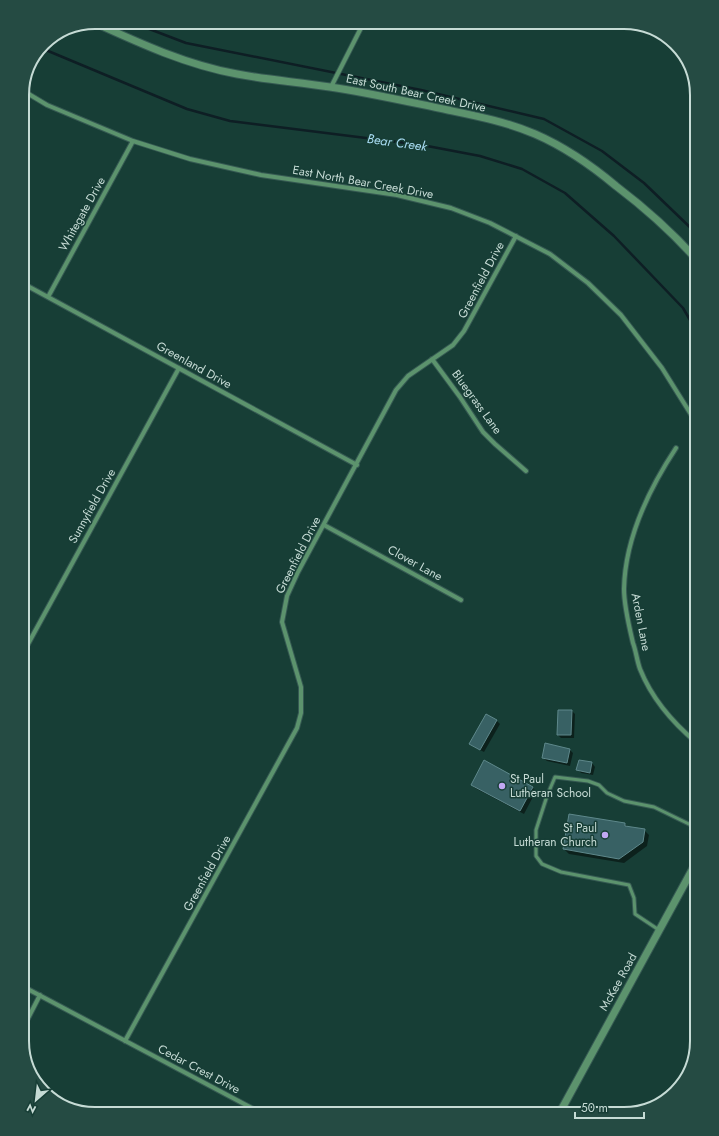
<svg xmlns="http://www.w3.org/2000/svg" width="719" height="1136" font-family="Jost,sans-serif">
<rect width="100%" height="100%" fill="#173e36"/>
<!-- shadow -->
<path fill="#0007" d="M572 711 575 714 574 738H561L558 735Z
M496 720 500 724 484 752 474 747 471 744Z
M570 750 573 753 570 766 547 761 543 758Z
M484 762 533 788 536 791 524 814 475 788 472 785Z
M592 763 595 767 593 775 581 773 578 769Z
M625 824 629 828 644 830 649 835 647 846 624 863 569 854 564 849Z"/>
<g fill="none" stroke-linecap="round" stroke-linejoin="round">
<!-- stream -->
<path stroke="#0e1e24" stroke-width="2.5" d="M131 22 186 43 421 90 544 119 602 151 644 183 697 234
M41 48 187 109 230 121 422 145 480 156 522 169 565 193 614 236 683 308 697 332"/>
</g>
<!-- building -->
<path fill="#386164" stroke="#5e888b" d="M558 710H572L571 735H557Z
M486 714 497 720 480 750 469 744Z
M545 743 570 749 567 763 542 758Z
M484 760 533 787 520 811 471 785Z
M579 760 592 762 590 773 576 770Z
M569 814 625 823V826L645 829 643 842 619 859 563 849Z"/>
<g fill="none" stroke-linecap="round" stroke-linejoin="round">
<defs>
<path id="service" d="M659 930 635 914 634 898 629 885 561 872 542 864 536 856V830L547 796 555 777 588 781 599 785 607 793 624 801 654 807 691 825 697 829"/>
<path id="minor" d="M331 87 364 22
M22 90 47 105 133 141 190 159 261 175 397 195 451 208 490 223 550 254 588 283 621 315 662 368 697 424
M22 283 357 465
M48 297 133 141
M432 359 460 397 483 432 495 444 526 471
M676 448C649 489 625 539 624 589 624 606 629 626 633 643 636 651 637 661 640 669 652 699 673 723 697 743
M324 525 461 600
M22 655 179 368
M22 986 263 1114
M22 1030 40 995
M125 1041 297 728 301 713V687L282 622 287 596 298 572 396 390 408 376 453 345 464 331 516 236"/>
<path id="tertiary" d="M93 22C139 43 187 65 237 74 268 80 299 82 330 87 370 93 409 102 448 110 477 116 507 122 535 134 565 147 591 165 616 186 645 208 672 232 697 260
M559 1114 697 861"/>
</defs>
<!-- service casing -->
<use href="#service" stroke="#365a53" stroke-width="5"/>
<!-- minor casing -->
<use href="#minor" stroke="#365a53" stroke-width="6"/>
<!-- tertiary casing -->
<use href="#tertiary" stroke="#365a53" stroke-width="9"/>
<!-- service -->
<use href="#service" stroke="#5c936d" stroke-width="3"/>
<!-- minor -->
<use href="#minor" stroke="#5c936d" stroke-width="4"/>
<!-- tertiary -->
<use href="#tertiary" stroke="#5c936d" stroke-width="7"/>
</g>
<!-- markers -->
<g fill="#c1a8f3" stroke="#173e36" stroke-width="1.5">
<circle cx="502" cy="786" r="4"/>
<circle cx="605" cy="835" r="4"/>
</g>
<g text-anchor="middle" stroke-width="3" stroke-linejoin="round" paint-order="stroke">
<!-- street labels -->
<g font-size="12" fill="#c6dbd5" stroke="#173e36">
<text transform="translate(416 93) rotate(12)" y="4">East South Bear Creek Drive</text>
<text transform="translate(363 182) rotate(10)" y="4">East North Bear Creek Drive</text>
<text transform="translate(82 214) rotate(-61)" y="4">Whitegate Drive</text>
<text transform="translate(481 280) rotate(-62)" y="4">Greenfield Drive</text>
<text transform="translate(194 365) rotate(29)" y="4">Greenland Drive</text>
<text transform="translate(477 402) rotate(54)" y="4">Bluegrass Lane</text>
<text transform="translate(92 506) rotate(-61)" y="4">Sunnyfield Drive</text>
<text transform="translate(298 555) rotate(-63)" y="4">Greenfield Drive</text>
<text transform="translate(415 563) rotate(29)" y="4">Clover Lane</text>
<text transform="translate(641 622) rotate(79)" y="4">Arden Lane</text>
<text transform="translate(207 873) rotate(-61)" y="4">Greenfield Drive</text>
<text transform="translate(618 982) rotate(-61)" y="4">McKee Road</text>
<text transform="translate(199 1069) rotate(28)" y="4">Cedar Crest Drive</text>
</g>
<!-- poi labels -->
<g font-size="12" fill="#c6dbd5" stroke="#173e36" text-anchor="start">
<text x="510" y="783">St Paul<tspan x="510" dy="14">Lutheran School</tspan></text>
<text x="597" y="832" text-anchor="end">St Paul<tspan x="597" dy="14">Lutheran Church</tspan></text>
</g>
<!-- water labels -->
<g font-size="13" font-style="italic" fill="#a7dbf1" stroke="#173e36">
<text transform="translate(397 142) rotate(8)" y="5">Bear Creek</text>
</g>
</g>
<!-- crop -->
<path d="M0 0H719V1136H0ZM95 29H624A66 66 0 0 1 690 95V1041A66 66 0 0 1 624 1107H95A66 66 0 0 1 29 1041V95A66 66 0 0 1 95 29Z" fill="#254b43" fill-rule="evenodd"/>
<path fill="none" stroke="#c6dbd5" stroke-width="2" d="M95 29H624A66 66 0 0 1 690 95V1041A66 66 0 0 1 624 1107H95A66 66 0 0 1 29 1041V95A66 66 0 0 1 95 29Z"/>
<!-- north arrow -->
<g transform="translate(36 1100) rotate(208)" stroke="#173e36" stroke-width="3" paint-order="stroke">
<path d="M0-3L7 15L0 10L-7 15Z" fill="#c6dbd5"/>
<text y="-6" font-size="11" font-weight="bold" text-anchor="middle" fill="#c6dbd5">N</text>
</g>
<!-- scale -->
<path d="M575 1112v6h69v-6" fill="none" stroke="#c6dbd5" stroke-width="2"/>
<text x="581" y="1112" font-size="12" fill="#c6dbd5" stroke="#173e36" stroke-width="3" paint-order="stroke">50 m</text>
</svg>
